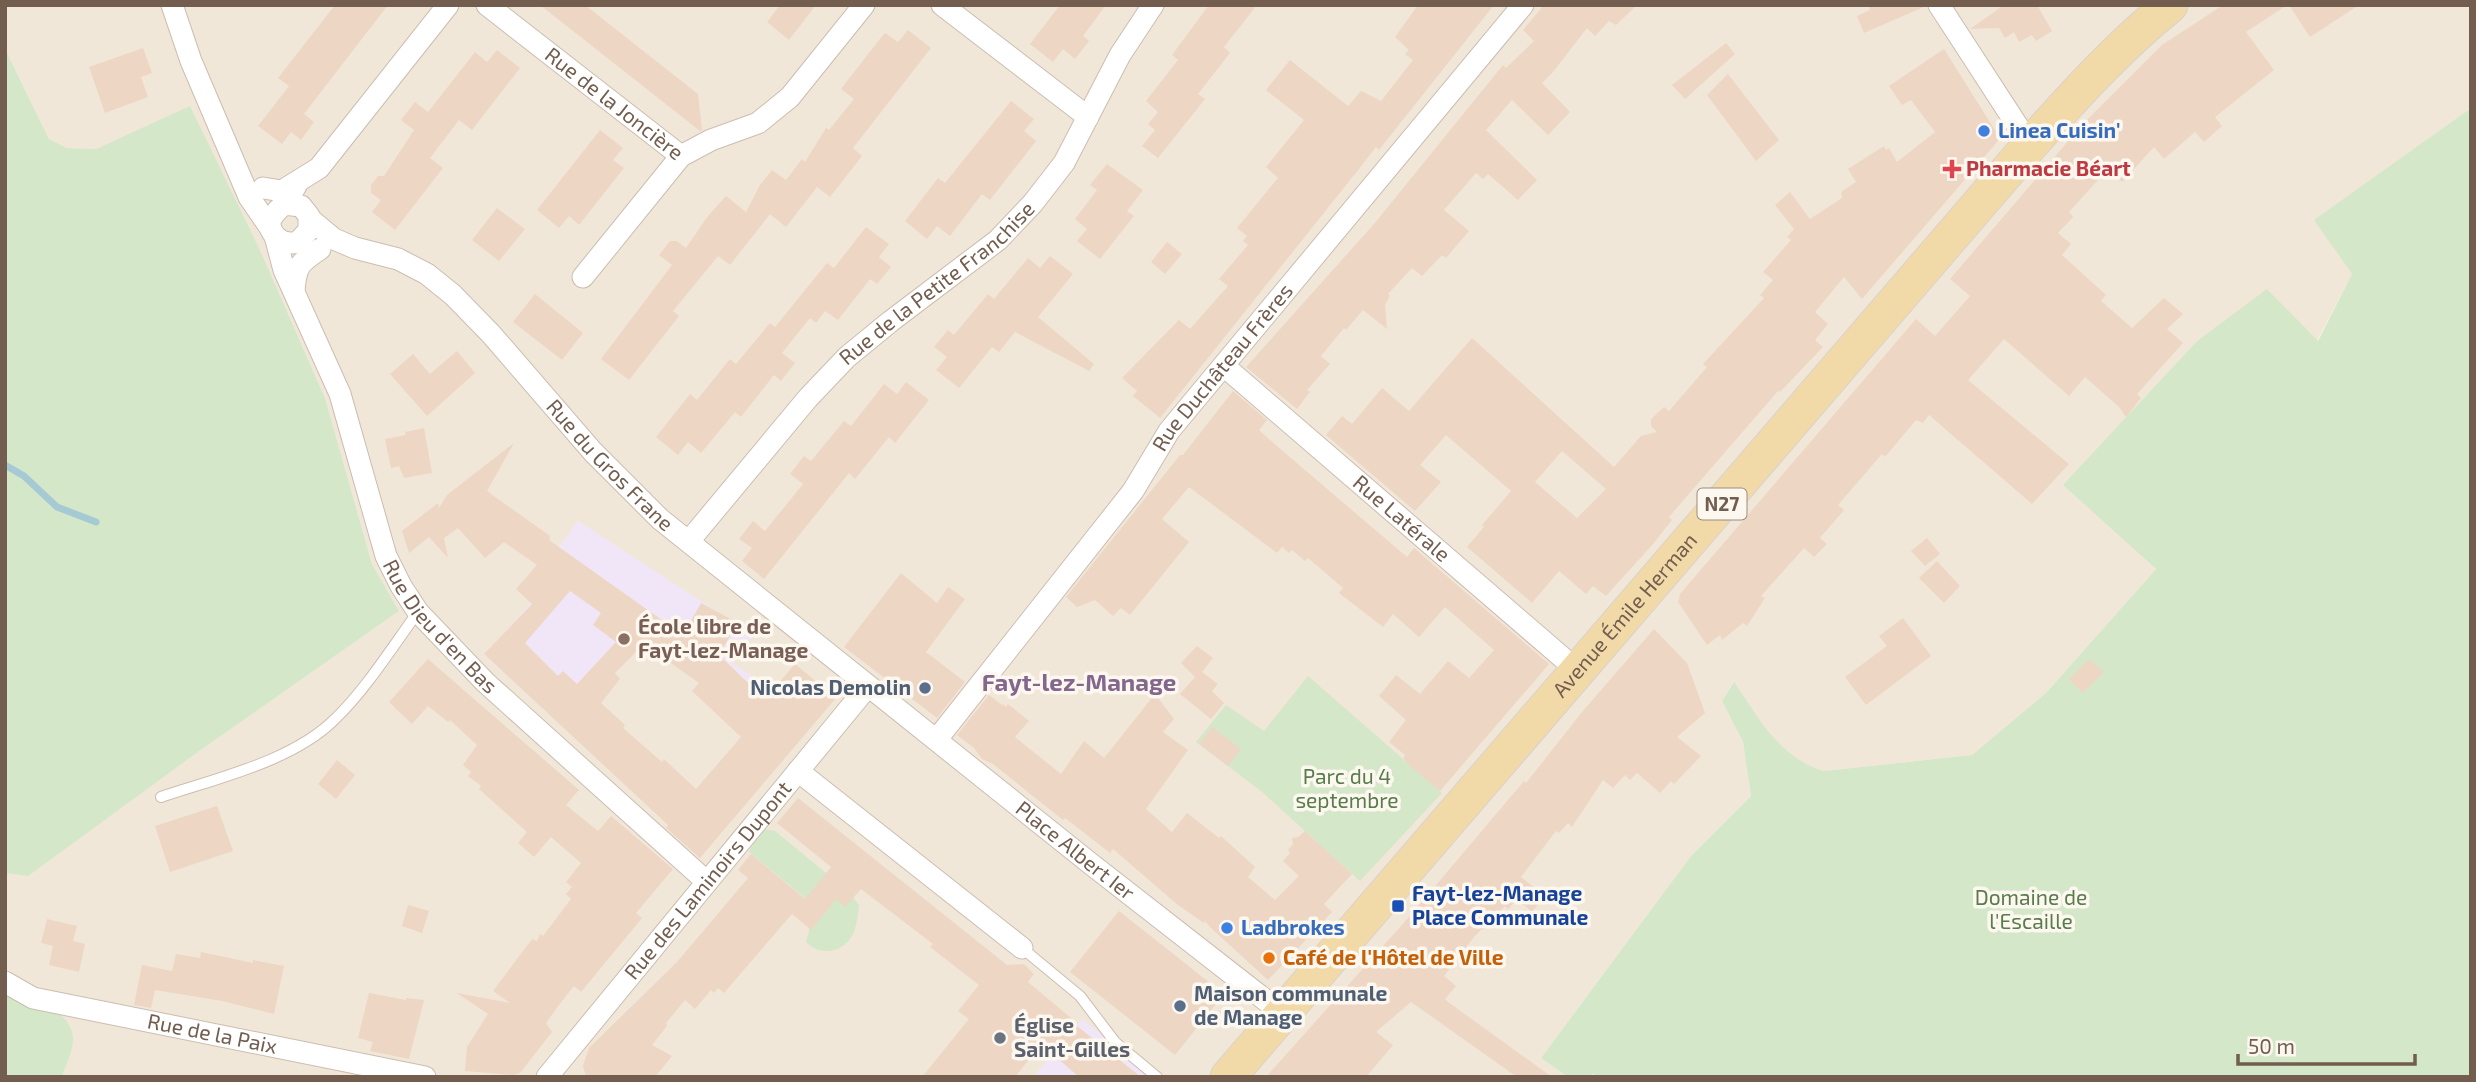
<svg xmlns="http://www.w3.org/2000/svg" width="2476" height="1082" font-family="'Exo 2',sans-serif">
<rect width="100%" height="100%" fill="#faf4e9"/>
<!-- residential -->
<path fill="#f1e7d8" d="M5 5H2471V108L2315 220 2352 274 2317 341 2267 290 2197 341 2064 485 2156 569 2046 693 1972 755 1824 771 1806 765 1788 753 1771 736 1733 683 1722 701 1743 742 1751 796 1691 856 1541 1058 1568 1077H62L73 1041 5 982V873L28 875 198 752 399 611 372 564 325 398 260 250 190 107 96 149 67 148 49 139 5 49Z"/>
<!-- education -->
<path fill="#f1e6f7" d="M578 521 753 635 732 663 788 700 814 724 720 697 644 644 615 673 612 672 561 725 484 655 532 602 538 575Z
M1082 1019 1123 1053 1153 1077H1033Z"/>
<!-- green -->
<path fill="#d4e7c9" d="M5 49 49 139 67 148 96 149 190 106 260 250 325 398 372 564 399 611 198 752 28 876 5 873Z
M2471 108V1077H1597L1593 1074 1590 1077H1568L1541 1058 1691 856 1751 796 1743 742 1722 701 1734 682C1759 718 1779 758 1824 771L1972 755 2046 693 2156 569 2063 485 2197 341 2267 289 2318 341 2352 274 2314 220Z
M1308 676 1442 793 1360 881 1261 791 1196 742 1226 705 1264 731Z
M765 829 775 831 849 892 859 905C858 915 857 925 853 934 843 953 821 957 806 942L810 927 822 912 749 852 753 841Z
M5 982C27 994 74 1011 73 1040 73 1051 65 1066 62 1077H5Z"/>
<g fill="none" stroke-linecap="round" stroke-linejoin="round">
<!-- stream -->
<path stroke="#a6cad3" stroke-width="7" d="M5 465 24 476 57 507 96 522"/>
</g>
<!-- building -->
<path fill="#edd6c3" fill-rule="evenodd" d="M335 5H388L304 114 314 122 301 140 291 132 282 144 258 126 289 86 278 78Z
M540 5H585L698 94 702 130 700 131Z
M780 5H816L789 40 767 22Z
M1060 5H1106L1083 36 1089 41 1075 59 1063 49 1053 62 1030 44Z
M1209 5H1257L1224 47 1230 53 1198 94 1205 99 1158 158 1142 146 1155 130 1148 124 1158 112 1146 101 1178 60 1172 55Z
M1418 5H1494L1379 150 1376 147 1359 169 1160 418 1133 396 1137 391 1122 378 1179 320 1190 329 1228 286 1219 279 1248 245 1243 241 1247 236 1237 228 1278 178 1266 167 1304 120 1266 90 1290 60 1348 106 1361 91 1381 101 1413 60 1405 54 1409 50 1395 37Z
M1544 5H1637L1616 25 1609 21 1595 36 1587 28 1553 72 1542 83 1570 112 1548 135 1512 100 1486 130 1537 180 1518 200 1488 174 1483 179 1476 173 1444 210 1469 231 1446 258 1442 255 1422 276 1412 268 1388 294 1390 296 1385 305 1387 329 1363 310 1346 330 1344 328 1321 356 1330 364 1307 390 1310 392 1297 409 1246 367 1374 224 1503 65 1506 68 1534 41 1523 30Z
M1868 5H1926V6L1864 33 1857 16 1870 10Z
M2004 5H2037L2052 31 2036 41 2032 35 2019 42 2014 32 2005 38 1999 28 1970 29Z
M2223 5H2287L2246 32 2274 70 2215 117 2222 126 2204 142 2195 132 2164 159 2154 147 2122 182 2108 169 2069 212 2073 217 2058 233 2071 244 2062 255 2106 295 2101 301 2132 328 2164 298 2183 314 2167 329 2183 343 2137 394 2141 398 2126 417 2119 407 2085 377 2069 396 2004 339 1968 380 2069 464 2032 504 1929 415 1923 423 1916 420 1885 457 1882 454 1838 505 1844 510 1820 538 1827 544 1814 557 1804 548 1761 596 1765 598 1747 626 1743 623 1722 640 1720 635 1707 645 1678 602 1680 594 1916 319 1935 336 1970 296 1950 279 2082 125 2162 45Z
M2289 5H2359L2310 37Z
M908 30 931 48 853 148 862 156 830 197 817 187 786 227 770 214 730 265 718 256 673 311 679 316 629 380 601 359 672 265 659 255 670 241H677L686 248 708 216 726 196 746 212 760 185 772 170 786 180 802 159 805 162 826 128 829 130 854 99 841 89 879 40 885 33 898 42Z
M1726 43 1735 54 1685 99 1672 85Z
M143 48 152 73 141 77 148 97 105 113 89 67Z
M1944 49 1998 135V141L1862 299 1844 277 1815 312 1828 324 1815 340 1823 347 1780 392 1778 391 1669 517 1672 520 1653 544 1606 596 1593 586 1586 594 1559 571 1532 603 1467 547 1484 527 1482 525 1511 491 1446 435 1420 465 1441 482 1415 511 1326 435 1342 416 1352 424 1382 388 1409 411 1472 338 1614 467 1641 436 1657 432 1651 426V419L1664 407 1669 411 1707 367 1703 364 1764 298 1760 295 1773 280 1763 272 1791 240 1787 237 1794 229 1775 205 1790 192 1810 219 1842 198 1841 192 1856 182 1848 169 1884 146 1886 150 1889 148 1897 162 1935 132 1911 100 1902 105 1889 86ZM1562 451 1606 489 1577 518 1535 482Z
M497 50 520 68 472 130 459 120 430 158 443 168 395 230 372 212 381 200 371 193V185L378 176H384L414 130 401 120 415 102 428 112 475 52 487 62Z
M1728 74 1779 140 1756 161 1707 95Z
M1011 101 1034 119 1024 131 1036 141 990 200 982 194 950 236 937 226 927 239 905 221 938 178 945 183Z
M600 130 623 148 613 160 624 168 579 225 569 216 559 228 537 210Z
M1107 164 1143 190 1127 211 1134 216 1100 259 1077 241 1087 229 1075 219 1097 190 1090 185Z
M497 208 525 229 499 261 472 240Z
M866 227 889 244 879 257 891 267 877 284 870 279 838 320 825 311 816 323 810 318 782 353 795 363 781 381 774 375 741 417 735 412 701 453 688 442 678 455 656 437 690 394 697 400 730 359 736 364 770 323 775 327 827 263 834 268Z
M1167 242 1182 254 1165 274 1151 262Z
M1050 256 1073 274 1038 317 1094 364 1089 371 1015 332 999 352 992 347 959 388 936 370 947 357 934 347 948 330 954 335 988 294 994 299 1028 258 1040 268Z
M535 294 583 333 562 360 513 322Z
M457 351 475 373 427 416 390 374 413 354 430 374Z
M906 382 929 400 895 443 889 437 855 479 849 473 764 579 742 561 752 548 739 539 753 521 765 531 803 484 790 474 804 456 811 461 844 421 851 426 884 384 897 394Z
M1233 391 1267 420 1259 430 1278 447 1407 557 1414 548 1549 664 1440 791 1412 768 1403 758 1405 755 1389 742 1406 720 1379 696 1396 675 1420 694 1448 661 1469 678 1494 650 1445 607 1419 637 1393 614 1383 627 1339 593 1343 588 1308 558 1305 561 1292 550 1289 553 1282 547 1277 553 1189 487 1162 519 1189 542 1130 615 1121 608 1113 616 1095 600 1077 607 1066 597 1180 455H1183Z
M424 428 432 473 404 478 399 466 391 468 385 439 406 435 405 432Z
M514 443 487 491 550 536 549 540 683 635 701 603 738 623 719 655 765 699 795 664 836 698 700 858 666 828 668 825 484 654 532 604 516 589 537 565 504 542 485 558 458 528 444 538 448 558 429 537 409 553 402 531 438 503 439 508 447 495ZM570 591 601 613 593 625 616 642 577 684 563 671 558 676 525 643ZM644 644 699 683 692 691 741 737 696 789 664 759 662 762 623 728 625 725 601 703 620 679 615 673Z
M1927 538 1940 554 1925 566 1911 551Z
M1937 561 1960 586 1944 603 1919 578Z
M901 573 937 603 948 587 965 599 926 652 965 682 937 718 844 647Z
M1903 618 1931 656 1866 705 1845 677 1887 646 1879 636Z
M1654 629 1687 663 1705 713 1677 737 1701 756 1674 784 1671 781 1660 793 1637 773 1630 780 1625 775 1613 788 1603 780 1572 827 1568 823 1559 833 1556 831 1521 877 1545 896 1532 912 1517 899 1508 909 1505 906 1474 937 1444 976 1456 986 1445 999 1448 1002 1552 1077H1517L1411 1002 1376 1032 1393 1045 1366 1077H1266L1409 917 1524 781 1526 783 1582 712Z
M1197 646 1213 658 1202 672 1218 684 1212 691 1224 703 1211 719 1180 694 1195 677 1181 663Z
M428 659 579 790 566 805 598 831 611 816 673 869 636 913 642 918 581 992 574 986 559 1005 546 1023 552 1032 520 1073 514 1075 465 1071 467 1047 488 1014 457 993 510 1003 493 991 532 939 537 941 540 934 543 936 571 899 566 894 572 887 566 882 581 863 551 837 534 857 518 843 527 832 479 789 481 786 468 776 471 772 463 765 477 745 450 720 448 722 428 706 412 724 389 702Z
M2089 659 2104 672 2083 693 2069 679Z
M1155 694 1174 719 1163 732 1188 750 1146 809 1172 832 1187 813 1219 838 1221 836 1255 867 1248 877 1275 900 1299 876 1283 861 1290 853 1288 850 1293 844 1292 838 1298 837 1305 831 1352 874 1324 904 1332 912 1268 980 1212 929 1205 921 1204 923 1178 905 1113 849 1110 853 1065 818 1063 820 993 764 982 759 974 748 957 735 989 695 1002 705 1003 704 1006 707 1008 704 1029 721 1015 737 1061 774 1084 741 1104 758Z
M1212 727 1241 749 1228 766 1199 744Z
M337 760 355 775 336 799 318 784Z
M798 798 1007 965 1024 964 1034 974 1028 982 1071 1018 1072 1022 1141 1077H1079L1041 1044 1015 1077H922L969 1019 958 1011 979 985 930 947 933 944 861 889 845 907 836 899 811 930 792 914 724 993 718 988 714 993 711 990 695 1009 685 1000 666 1023 667 1026 652 1045 672 1056 655 1077H586L583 1066 589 1048 677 962 748 878 738 870 751 854 805 899 831 867 777 823Z
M217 806 233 851 170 872 155 826Z
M408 905 429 911 422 933 402 926Z
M1119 911 1224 994 1175 1055 1070 972Z
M47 919 77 926 73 941 85 944 79 972 49 965 53 946 41 943Z
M201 952 253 963V960L284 966 274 1014 222 1001 155 990 151 1008 134 1005 142 965 172 971 176 954 200 958Z
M369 993 406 1000V998L424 1000 409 1059 370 1051 373 1042 358 1038Z"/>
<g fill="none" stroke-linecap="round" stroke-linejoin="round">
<defs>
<path id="lane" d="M161 797C217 778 294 761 336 718 366 689 393 646 418 612
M1022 948 1080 996 1115 1042 1157 1077"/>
<g id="street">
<path d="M172 5 191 61 249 197 271 229"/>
<path id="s1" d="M487 5 681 156"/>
<path d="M942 5 1088 117"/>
<path d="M1939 5 2030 145"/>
<path d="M263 188 282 191 319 168 448 5"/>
<path d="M284 204 301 206 309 216V230L298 242C290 244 282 243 276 237 262 222 275 213 285 203 290 198 293 190 297 184"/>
<path id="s2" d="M310 219 334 239 355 248 398 259 427 274 453 295 491 334 593 452 660 519 1091 864 1282 1013"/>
<path id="s3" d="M275 236 284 270 340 394 386 556 401 586 418 612 485 682 707 882"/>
<path d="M583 277 681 156 711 140 758 123 790 97 864 5"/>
<path d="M294 291C296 266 299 263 320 249"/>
<path id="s4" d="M1224 366 1578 671"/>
<path id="s5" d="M689 541 808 398 847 357 891 321 998 240 1033 203 1064 163 1120 55 1153 5"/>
<path id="s6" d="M937 739 1133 491 1169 431 1523 5"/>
<path d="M798 771 1022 948"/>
<path id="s7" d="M5 982 33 998 425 1077"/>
<path id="s8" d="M547 1077 868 686"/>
</g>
<g id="primary">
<path id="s9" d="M1228 1077 2030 145C2074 96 2118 47 2170 5"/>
</g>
</defs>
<!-- lane casing -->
<use href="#lane" stroke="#ccbdb0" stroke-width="12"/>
<!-- street casing -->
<use href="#street" stroke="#ccbdb0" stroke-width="23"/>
<!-- primary casing -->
<use href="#primary" stroke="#d8d2ce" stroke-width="37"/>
<!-- lane -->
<use href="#lane" stroke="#fff" stroke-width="10"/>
<!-- street -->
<use href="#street" stroke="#fff" stroke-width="21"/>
<!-- primary -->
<use href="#primary" stroke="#f2daa8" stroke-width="35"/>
</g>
<!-- markers -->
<g fill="#3f7fe0" stroke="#fdf8ef" stroke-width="2.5">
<circle cx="1984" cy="131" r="7"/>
<circle cx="1227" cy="928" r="7"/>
</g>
<path fill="#e0444e" stroke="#fdf8ef" stroke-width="2.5" d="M1948.5 158.5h7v7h7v7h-7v7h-7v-7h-7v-7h7z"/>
<circle fill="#8d6e63" stroke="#fdf8ef" stroke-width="2.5" cx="624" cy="639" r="7"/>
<g fill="#5c6f8a" stroke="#fdf8ef" stroke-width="2.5">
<circle cx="925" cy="688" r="7"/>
<circle cx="1180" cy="1006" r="7"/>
</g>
<rect fill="#1a4fb4" stroke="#fdf8ef" stroke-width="2.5" x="1391" y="899" width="14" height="14" rx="3.5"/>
<circle fill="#e8710a" stroke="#fdf8ef" stroke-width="2.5" cx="1269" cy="958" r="7"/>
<circle fill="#6b7280" stroke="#fdf8ef" stroke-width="2.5" cx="1000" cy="1038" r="7"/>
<g text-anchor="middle" stroke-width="7" stroke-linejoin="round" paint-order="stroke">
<!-- shield labels -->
<rect fill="#fdf8ef" stroke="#9c8c7f" stroke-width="2" x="1697.5" y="488.5" width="49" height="31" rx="5"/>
<g font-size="19" font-weight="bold" fill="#725d4f">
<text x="1722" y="511">N27</text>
</g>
<!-- street labels -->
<g font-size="21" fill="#725d4f" stroke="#fdf8ef">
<text dy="7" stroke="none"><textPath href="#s1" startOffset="161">Rue de la Joncière</textPath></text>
<text dy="7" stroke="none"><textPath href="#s5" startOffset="359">Rue de la Petite Franchise</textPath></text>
<text dy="7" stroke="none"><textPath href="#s6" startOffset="469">Rue Duchâteau Frères</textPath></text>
<text dy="7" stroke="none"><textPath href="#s2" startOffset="396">Rue du Gros Frane</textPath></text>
<text dy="7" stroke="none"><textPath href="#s4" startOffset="234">Rue Latérale</textPath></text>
<text dy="7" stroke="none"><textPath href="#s9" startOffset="609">Avenue Émile Herman</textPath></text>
<text dy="7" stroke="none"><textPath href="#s3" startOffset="429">Rue Dieu d'en Bas</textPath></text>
<text dy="7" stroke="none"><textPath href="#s2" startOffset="1001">Place Albert Ier</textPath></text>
<text dy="7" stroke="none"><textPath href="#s8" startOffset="254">Rue des Laminoirs Dupont</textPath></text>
<text dy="7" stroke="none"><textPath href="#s7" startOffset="215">Rue de la Paix</textPath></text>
</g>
<!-- shop labels -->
<g font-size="21" font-weight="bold" fill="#366cbe" stroke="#fdf8ef" text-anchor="start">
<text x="1998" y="138">Linea Cuisin'</text>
<text x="1241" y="935">Ladbrokes</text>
</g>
<!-- health labels -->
<g font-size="21" font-weight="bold" fill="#be3a42" stroke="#fdf8ef" text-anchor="start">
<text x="1966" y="176">Pharmacie Béart</text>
</g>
<!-- education labels -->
<g font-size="21" font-weight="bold" fill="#785e54" stroke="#fdf8ef" text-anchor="start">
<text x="638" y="634">École libre de<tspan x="638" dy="24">Fayt-lez-Manage</tspan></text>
</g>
<!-- service labels -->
<g font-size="21" font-weight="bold" fill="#4e5e75" stroke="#fdf8ef" text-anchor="end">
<text x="911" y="695">Nicolas Demolin</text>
<text x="1194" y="1001" text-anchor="start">Maison communale<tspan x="1194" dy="24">de Manage</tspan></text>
</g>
<!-- park labels -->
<g font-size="21" fill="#587c4b" stroke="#fdf8ef">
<text x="1347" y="784">Parc du 4<tspan x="1347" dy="24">septembre</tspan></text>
<text x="2031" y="905">Domaine de<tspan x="2031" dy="24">l'Escaille</tspan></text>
</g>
<!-- transit labels -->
<g font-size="21" font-weight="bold" fill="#164399" stroke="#fdf8ef" text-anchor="start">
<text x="1412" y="901">Fayt-lez-Manage<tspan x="1412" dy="24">Place Communale</tspan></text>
</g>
<!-- food labels -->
<g font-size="21" font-weight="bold" fill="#c56008" stroke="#fdf8ef" text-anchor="start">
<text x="1283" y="965">Café de l'Hôtel de Ville</text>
</g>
<!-- worship labels -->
<g font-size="21" font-weight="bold" fill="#5b616d" stroke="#fdf8ef" text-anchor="start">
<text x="1014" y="1033">Église<tspan x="1014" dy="24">Saint-Gilles</tspan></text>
</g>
<!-- quarter labels -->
<g font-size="24" font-weight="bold" fill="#83678e" stroke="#fdf8ef">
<text x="1079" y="691">Fayt-lez-Manage</text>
</g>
</g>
<!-- border -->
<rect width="2476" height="1082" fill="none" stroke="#725d4f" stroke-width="14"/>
<!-- scale -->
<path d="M2238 1054v10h177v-10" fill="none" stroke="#725d4f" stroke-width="3.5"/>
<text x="2248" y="1054" font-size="21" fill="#725d4f" stroke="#fdf8ef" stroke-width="5" paint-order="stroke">50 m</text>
</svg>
